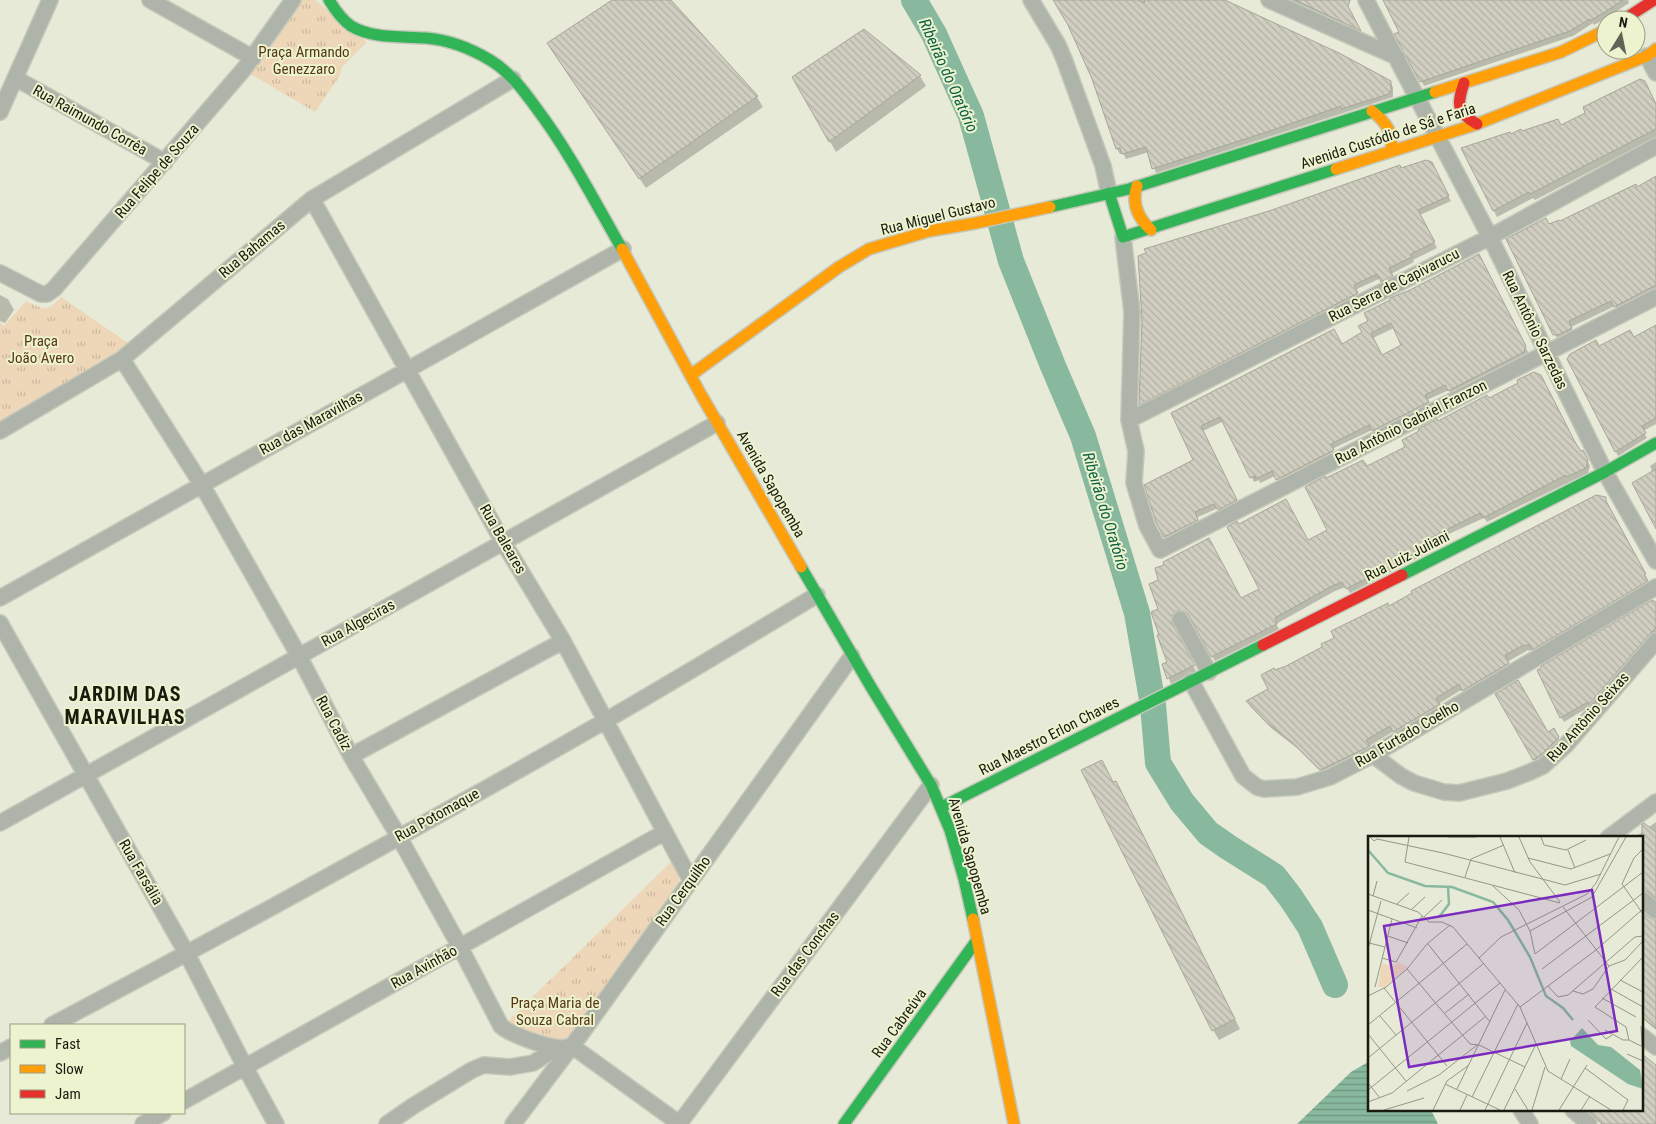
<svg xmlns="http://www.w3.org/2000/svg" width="1656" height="1124" font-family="'Roboto Condensed',sans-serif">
<defs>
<pattern id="park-tufts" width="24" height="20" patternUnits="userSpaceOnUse" patternTransform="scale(1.25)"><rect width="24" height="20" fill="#edd7b8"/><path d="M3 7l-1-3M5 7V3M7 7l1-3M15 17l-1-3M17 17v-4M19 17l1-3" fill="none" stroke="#cbb89d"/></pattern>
<pattern id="water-rules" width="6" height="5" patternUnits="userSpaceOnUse" patternTransform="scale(1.25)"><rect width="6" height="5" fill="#88b89e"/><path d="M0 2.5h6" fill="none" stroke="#6e957f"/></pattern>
<pattern id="building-back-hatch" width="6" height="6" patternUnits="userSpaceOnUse" patternTransform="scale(1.25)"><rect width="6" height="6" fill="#cfcec0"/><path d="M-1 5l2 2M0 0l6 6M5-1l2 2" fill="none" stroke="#b1b0a4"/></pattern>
</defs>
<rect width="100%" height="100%" fill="#e7ead7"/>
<!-- park -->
<path fill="url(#park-tufts)" d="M300 0H315L367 42 342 67 339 77 315 112 250 74Z
M61 297 128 343 112 357 0 421V323L4 326 26 301C44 310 47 312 61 297Z
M672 861C679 872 681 877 676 888L569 1037 558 1040 514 1026 507 1022Z"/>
<!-- water -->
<path fill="url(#water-rules)" d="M1370 1061V1110H1431L1438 1124H1297L1351 1072Z"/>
<!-- shadow -->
<path fill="#0003" fill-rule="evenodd" d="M614 0H670L757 97 763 107 646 188 554 53Z
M1054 0H1222L1390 82 1393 87V97L1156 173 1149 152 1126 159 1123 153 1120 154 1117 149 1098 92 1069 26Z
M1289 0H1344L1362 34Z
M1384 0H1628L1629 3 1608 17 1594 25 1593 23 1573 36 1424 86 1396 34 1401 33Z
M864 30 920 76 926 86 836 152 793 78Z
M1656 105V137L1535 200 1533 198 1497 217 1463 149 1521 133 1561 127Z
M1401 169H1434L1451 201 1420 215 1437 248 1413 260 1414 262 1391 274 1394 281 1385 286 1381 278 1355 290 1359 298 1143 409 1140 404Z
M1656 177V292L1618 312 1615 306 1571 327 1574 334 1558 340 1555 334 1549 226 1637 188Z
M1482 260 1528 352 1527 357 1452 396 1449 390 1427 400 1431 408 1375 435 1372 430 1332 449 1335 456 1280 484 1275 476 1260 483 1259 480 1254 482 1224 421 1203 431 1239 505 1222 514 1218 508 1196 518 1200 525 1168 542 1157 522 1195 461 1172 414 1341 345ZM1394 328 1403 345 1382 356 1373 338Z
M0 295 8 299 14 310 5 323 0 321Z
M1656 327V424L1643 431 1647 438 1618 456 1568 360 1599 348 1634 338Z
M1576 445 1581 453 1583 452 1590 466 1588 473 1487 522 1484 518 1451 533 1430 545 1433 550 1350 593 1346 587 1335 591 1276 624 1279 629 1215 661 1192 619 1188 615H1179L1174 620V629L1196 671 1171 684 1163 665 1169 663 1153 612 1241 600 1261 589 1238 526 1307 542 1329 531 1326 480 1367 468Z
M1656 462V525L1653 473 1650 466Z
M1605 498 1648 580 1646 581 1650 587 1536 655 1533 649 1529 651 1528 650 1507 662 1511 669 1467 695 1463 689 1438 704 1442 710 1397 737 1394 731 1369 746 1372 752 1324 775 1298 749 1271 728 1251 707 1248 701 1270 690 1275 672 1324 648 1389 607Z
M1656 603V634L1592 705 1564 722 1561 717Z
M1496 694 1547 733 1554 730 1561 743 1536 764Z
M1113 784 1121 792 1240 1029 1219 1040 1213 1030Z
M1656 822V900L1647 894 1642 896V838H1634Z
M1642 913 1650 919 1656 921V1030L1642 1018Z
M1656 1067V1124H1601L1586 1110H1642Z"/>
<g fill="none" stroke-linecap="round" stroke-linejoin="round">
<!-- river -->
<path stroke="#88b89e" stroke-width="26" d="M914 0 934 34 971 116 1011 261 1053 366 1083 436 1137 613 1153 705 1158 763 1182 802 1208 833 1228 847 1274 876 1291 898 1310 927 1335 985"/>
</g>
<!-- building -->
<path fill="url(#building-back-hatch)" stroke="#a7a698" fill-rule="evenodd" d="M612 0H671L758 96 639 179 547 43Z
M1053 0H1138L1144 3 1145 0H1225L1339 53 1380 75 1391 81V91L1389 94 1341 109V106L1270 131 1152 169 1146 147 1122 154 1120 148 1116 149 1092 79 1068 25Z
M1295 0H1350L1348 6 1361 31Z
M1383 0H1623L1605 12 1590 21V19L1570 31 1420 82 1394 34 1399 32Z
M864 29 921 75 829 142 792 77Z
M1640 79 1645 81 1656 104V129L1530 194 1529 192 1493 211 1461 148 1510 132 1511 134 1521 129 1522 131 1558 119 1561 125 1585 113 1583 107Z
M1426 160 1432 162 1449 196 1418 210 1435 242 1411 254 1412 257 1389 268 1393 276 1381 282 1377 274 1354 285 1358 293 1139 405 1142 320 1138 256 1146 253 1144 249 1269 211 1400 165 1401 168Z
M1656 176V285L1614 307 1611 301 1569 321 1572 328 1558 335H1553L1506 239 1546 218 1549 224 1559 220 1560 221 1636 184 1637 187Z
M1479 254 1526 346 1524 352 1448 391 1445 385 1425 395 1429 402 1372 431 1369 425 1331 444 1334 450 1276 480 1272 471 1256 479 1255 476 1250 478 1220 417 1201 426 1237 500 1218 510 1214 504 1195 512 1198 520 1164 537 1156 522 1144 485 1193 460 1171 413 1334 329 1342 344 1362 332 1358 326 1368 321 1364 313 1390 300V298L1410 290ZM1391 323 1401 345 1382 355 1371 333Z
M1656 325V418L1642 426 1646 433 1615 452 1567 359 1570 354 1596 340 1599 346 1630 330 1634 337Z
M1534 372 1541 375 1575 442 1581 451 1583 450 1588 460 1586 468 1567 477 1566 475 1483 518 1480 513 1448 529 1429 539 1432 545 1346 589 1342 582 1332 586 1275 618 1277 624 1211 657 1188 614 1184 611H1176L1172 615V623L1195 665 1167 679 1162 664 1167 662 1157 635H1159L1151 612 1158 609 1149 584 1158 580 1155 568 1164 565 1163 562 1209 538 1241 598 1259 589 1227 527 1237 521 1239 524 1286 499 1308 540 1327 530 1305 487 1325 476 1326 478 1363 460 1367 466 1405 447 1402 440 1419 431 1418 429 1437 419 1438 421 1487 395 1489 398 1518 383 1517 380Z
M1656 469V529L1632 483Z
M1596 495 1606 497V501L1646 574 1644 575 1648 581 1532 650 1529 644 1525 646 1524 645 1505 655 1509 663 1462 691 1459 684 1436 698 1440 704 1393 732 1390 726 1366 740 1370 746 1320 770 1293 743 1266 722 1246 701 1268 689 1261 675 1274 668 1275 670 1286 666 1322 647 1321 644 1334 638 1331 631 1388 603 1389 606 1412 593 1411 591Z
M1652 600 1656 602V627L1590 703 1588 702 1560 718 1537 670 1541 668V666Z
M1518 680 1548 732 1554 728 1559 737 1542 754 1533 760 1495 694Z
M1102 760 1113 782 1116 781 1235 1019 1212 1031 1081 770Z
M1644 823 1656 832V899L1648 892 1642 890V824Z
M1642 912 1650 918 1656 920V1028L1642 1017Z
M1642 1054 1656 1065V1124H1602L1588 1110H1642Z"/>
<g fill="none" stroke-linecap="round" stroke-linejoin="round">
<defs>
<path id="street" d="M150 0 253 58
M1031 0 1058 45 1064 59 1103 166 1109 193
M1269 0 1397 57
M1366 0 1490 237 1605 472 1656 561
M1647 56 1656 73
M15 78 165 162
M0 112 50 0
M312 199 503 542 563 641 691 881
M1123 237 1132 312 1129 420 1136 451 1134 483 1147 526 1160 550 1656 297
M0 273 41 294H47L54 289 244 69 293 0
M122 359 202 485 299 656 351 756 399 837 460 947 501 1026C511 1035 546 1047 560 1048 564 1048 568 1047 572 1046
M1129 420 1490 237 1656 146
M0 431 122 359 312 199 513 79
M0 598 623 249
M1180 619 1209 672
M0 623 187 954 245 1067 276 1124
M1191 681 1243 776 1257 787 1264 789 1297 787 1330 777 1373 755 1656 587
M1373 755 1401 776 1414 783 1444 792 1459 793 1507 781 1530 772 1543 766 1566 745 1656 641
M351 756 563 641
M0 823 717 423
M1608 838 1656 802
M1642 899 1656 911
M52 1025C238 927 422 826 605 721 676 680 747 637 817 595
M1642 1036 1656 1047
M572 1046 680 1124
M0 1053 11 1047
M184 1101 665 832
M1521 1110 1530 1124
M1573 1110 1589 1124
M143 1124 163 1113
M387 1124 413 1106 472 1070 484 1065 510 1067 533 1063 544 1056 555 1047
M513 1124 581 1034 852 656
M679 1124 931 785"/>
<path id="fast" d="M329 0C335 10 341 19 351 26 373 39 401 36 426 38 449 40 470 48 490 60 510 72 524 91 537 109 570 153 595 202 622 249
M1109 193 1123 237 1336 169
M1050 207 1129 189 1435 92
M801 567 871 687 931 785 950 830 964 879 973 919
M1402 575 1605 472 1656 443
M942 807 1263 645
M844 1124 977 940"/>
<path id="slow" d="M1435 92 1561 52 1606 30
M1372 111C1386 122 1394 133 1391 151
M1336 169 1477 124 1647 56 1656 49
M1137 186C1131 204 1138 218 1151 230
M622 249 700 393 801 567
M691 375 839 267 869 249 929 231 976 223 1050 207
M973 919 1014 1124"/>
<path id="jam" d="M1623 20 1654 0
M1464 83C1457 104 1456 112 1477 124
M1263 645 1402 575"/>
</defs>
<!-- street casing -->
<use href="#street" stroke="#c5c7b9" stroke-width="18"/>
<!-- fast casing -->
<use href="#fast" stroke="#c5c7b9" stroke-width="14"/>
<!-- slow casing -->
<use href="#slow" stroke="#c5c7b9" stroke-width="14"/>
<!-- jam casing -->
<use href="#jam" stroke="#c5c7b9" stroke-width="14"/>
<!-- street -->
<use href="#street" stroke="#aeb4aa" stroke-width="15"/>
<!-- fast -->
<use href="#fast" stroke="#30b455" stroke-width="11"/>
<!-- slow -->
<use href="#slow" stroke="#ff9f0a" stroke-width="11"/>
<!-- jam -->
<use href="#jam" stroke="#e5322d" stroke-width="11"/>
</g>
<g text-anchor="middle" stroke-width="4" stroke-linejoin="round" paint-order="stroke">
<!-- park labels -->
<g font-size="15" fill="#573714" stroke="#edf2cf">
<text x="304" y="57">Praça Armando<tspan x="304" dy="17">Genezzaro</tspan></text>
<text x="41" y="346">Praça<tspan x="41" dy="17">João Avero</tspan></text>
<text x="555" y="1008">Praça Maria de<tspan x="555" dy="17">Souza Cabral</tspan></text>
</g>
<!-- street labels -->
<g font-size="15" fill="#1a1b0f" stroke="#edf2cf">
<text transform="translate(90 120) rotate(29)" y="5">Rua Raimundo Corrêa</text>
<text transform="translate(1388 136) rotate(-18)" y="5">Avenida Custódio de Sá e Faria</text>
<text transform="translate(157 171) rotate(-49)" y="5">Rua Felipe de Souza</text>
<text transform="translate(938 216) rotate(-14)" y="5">Rua Miguel Gustavo</text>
<text transform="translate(252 249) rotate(-40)" y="5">Rua Bahamas</text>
<text transform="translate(1394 285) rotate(-27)" y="5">Rua Serra de Capivarucu</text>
<text transform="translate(1535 330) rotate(64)" y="5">Rua Antônio Sarzedas</text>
<text transform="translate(1411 422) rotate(-27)" y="5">Rua Antônio Gabriel Franzon</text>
<text transform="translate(311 423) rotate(-29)" y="5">Rua das Maravilhas</text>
<text transform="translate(771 484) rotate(60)" y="5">Avenida Sapopemba</text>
<text transform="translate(503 539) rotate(60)" y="5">Rua Baleares</text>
<text transform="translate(1407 556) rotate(-27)" y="5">Rua Luiz Juliani</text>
<text transform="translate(358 623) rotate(-29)" y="5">Rua Algeciras</text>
<text transform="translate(1588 717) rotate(-48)" y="5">Rua Antônio Seixas</text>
<text transform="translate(334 723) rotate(62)" y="5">Rua Cadiz</text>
<text transform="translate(1407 734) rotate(-30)" y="5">Rua Furtado Coelho</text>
<text transform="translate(1049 736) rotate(-27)" y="5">Rua Maestro Erlon Chaves</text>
<text transform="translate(437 815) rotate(-29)" y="5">Rua Potomaque</text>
<text transform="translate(970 856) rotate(74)" y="5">Avenida Sapopemba</text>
<text transform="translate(141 872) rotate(60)" y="5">Rua Farsália</text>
<text transform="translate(683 891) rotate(-54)" y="5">Rua Cerquilho</text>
<text transform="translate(805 954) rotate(-53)" y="5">Rua das Conchas</text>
<text transform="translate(424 967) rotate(-29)" y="5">Rua Avinhão</text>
<text transform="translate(899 1023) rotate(-54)" y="5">Rua Cabreúva</text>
</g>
<!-- water labels -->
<g font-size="16" font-style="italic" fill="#0a6145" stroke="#edf2cf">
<text transform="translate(949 75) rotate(66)" y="6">Ribeirão do Oratório</text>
<text transform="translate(1106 511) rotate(73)" y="6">Ribeirão do Oratório</text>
</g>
<!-- district labels -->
<g font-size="20" font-weight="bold" letter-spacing="1" fill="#1a1b0f" stroke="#edf2cf">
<text x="125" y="701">JARDIM DAS<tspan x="125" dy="23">MARAVILHAS</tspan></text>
</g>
</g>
<!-- overview -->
<g transform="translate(1368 836)">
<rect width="275" height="275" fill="#e7ead7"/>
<path d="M30 126 40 131 16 151H10L14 127 24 131Z" fill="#edd7b8"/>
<path d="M214 192 230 209 243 211 272 234 275 253 260 248 203 210 202 205Z" fill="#88b89e"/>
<path fill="none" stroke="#88b89e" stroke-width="2.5" d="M0 14 20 37 57 50 84 51 125 66 140 84 162 121 178 160 195 172 205 184M71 81 81 68 80 51"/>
<path fill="none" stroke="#959787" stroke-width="1" d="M2 1 6 5 9 3 75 17 197 49 233 38M41 1 37 26 192 67M80 1H108M132 1 147 37M151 1 162 26 192 66M173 1 176 9 198 14 218 4M275 13 266 22 254 48 275 78M200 14 207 32M160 22 203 33 242 18M97 41 103 23 136 9M125 50 151 74 162 95 167 118 275 36M0 58 50 76 61 86H74L85 91 152 171 180 235 243 274M5 60 9 45M29 68 41 57M195 71 241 130M44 73 57 61M0 74 49 92M56 81 74 64M162 95 224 61 258 1M20 100 40 107M1 107 17 111M60 108 122 186M0 113 13 65M275 121 227 171 258 191 261 204 275 211M14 122 28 126 54 80M111 122 133 101 219 58 228 47 251 1M241 130 257 124 275 105M39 133 102 208 111 209 157 231M174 133 275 57M252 144 275 156M180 150 190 161 200 159 267 101 275 100M7 151 24 83M16 152 79 230M243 153 275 171M205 155 215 158 225 153 241 130M0 160 18 151 39 133 59 108 82 89M234 162 268 181M152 171 228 114 275 73M77 177 101 158M12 180 28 199M220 184 238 203 244 199M0 189 99 108M273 190 274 210M237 194 255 204H261M0 198 38 245M259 218 275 225M0 222 115 128M217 232 260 264 255 274M193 243 202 223M0 247 12 262M77 248 132 274M89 253 137 154M147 253 160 274M0 254 132 147M39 255 71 239 109 209M104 261 150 168M0 266 24 257 118 180M16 274 56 262M65 274 79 245 101 229M92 274 99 259M117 274 159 187M136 274 168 208M164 274 177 231M191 274 219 229M213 274 222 260"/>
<path fill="#7b2cbf" fill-opacity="0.15" stroke="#7b2cbf" stroke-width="2.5" d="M224 54 249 195 41 231 16 90Z"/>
<rect width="275" height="275" fill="none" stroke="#1a1b0f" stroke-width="2.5"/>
</g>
<!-- legend -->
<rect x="10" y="1024" width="175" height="90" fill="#edf2cf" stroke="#999c82"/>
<rect x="20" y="1040" width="25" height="8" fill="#30b455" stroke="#999c82"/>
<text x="55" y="1049" font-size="15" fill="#1a1b0f">Fast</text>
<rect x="20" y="1065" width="25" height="8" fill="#ff9f0a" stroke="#999c82"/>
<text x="55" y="1074" font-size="15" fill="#1a1b0f">Slow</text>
<rect x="20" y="1090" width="25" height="8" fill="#e5322d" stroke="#999c82"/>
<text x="55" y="1099" font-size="15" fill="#1a1b0f">Jam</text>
<!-- north arrow -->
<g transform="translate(1621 35) rotate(10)"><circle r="24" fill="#edf2cf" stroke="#999c82"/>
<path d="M0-4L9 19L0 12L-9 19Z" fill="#626355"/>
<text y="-8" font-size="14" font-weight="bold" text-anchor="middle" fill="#1a1b0f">N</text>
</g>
</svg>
